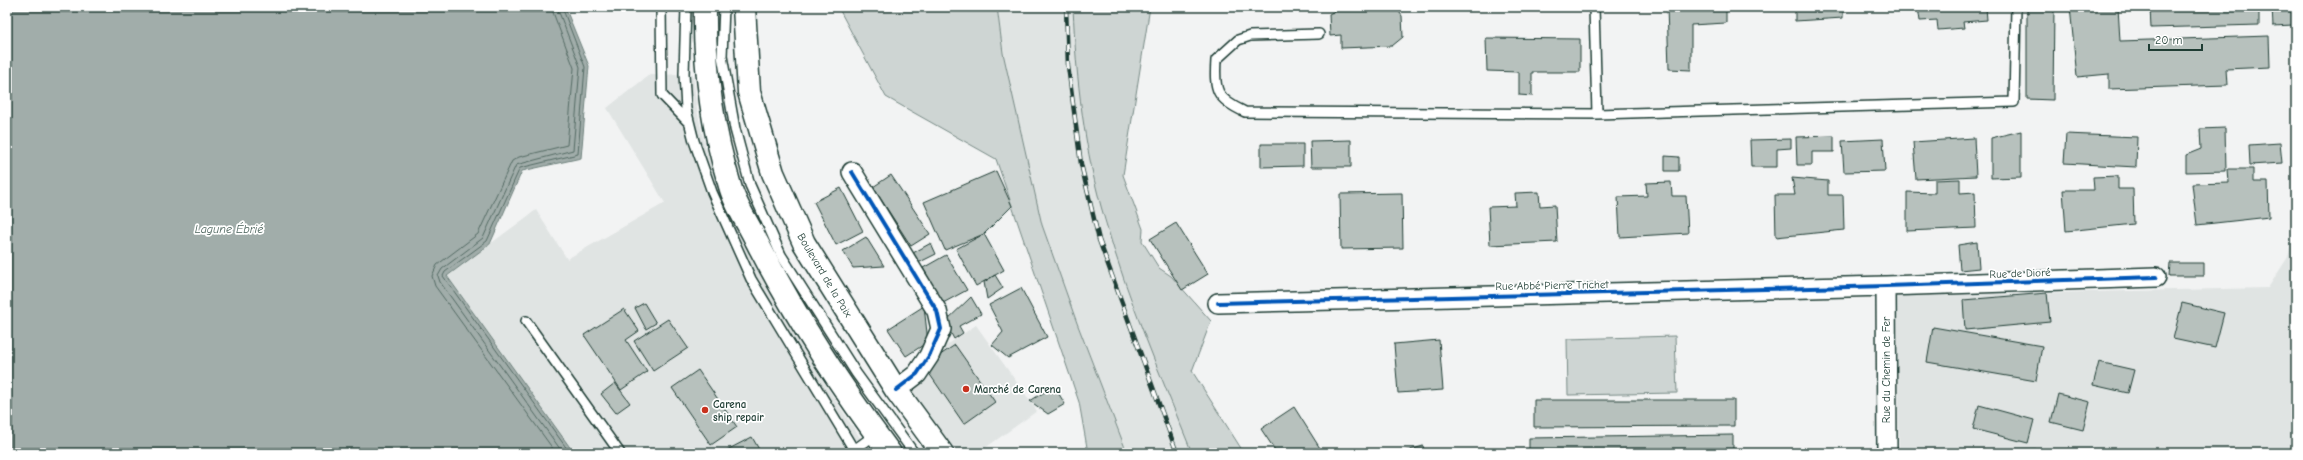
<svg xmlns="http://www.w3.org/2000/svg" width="2303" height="460" font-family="'Comic Neue',sans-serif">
<rect width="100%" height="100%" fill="#f2f3f3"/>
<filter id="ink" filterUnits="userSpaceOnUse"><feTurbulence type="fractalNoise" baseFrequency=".025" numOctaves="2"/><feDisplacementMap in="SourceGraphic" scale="8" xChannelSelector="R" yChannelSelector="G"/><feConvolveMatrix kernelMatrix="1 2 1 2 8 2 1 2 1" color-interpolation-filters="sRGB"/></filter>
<g filter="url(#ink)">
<!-- built -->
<path fill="#e0e4e3" d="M997 7H1073L1075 50 1104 219 1132 304 1192 453H1127L1077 323 1042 225 1003 53Z
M693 74 697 110 704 142 720 192 760 275 825 384 870 453H574L447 276 536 210 567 259 665 203 607 108 649 75Z
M2296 220V453H1899L1897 296 2268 288 2288 257Z
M976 325 1037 411 978 453H955L901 377Z"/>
<!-- green -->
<path fill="#ced5d3" stroke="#768984" d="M838 7H997L1003 53 1042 225 1077 323 1127 453H1088L1079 402 996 159 886 97Z
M1073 7H1150L1123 175 1143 229 1142 241 1159 268 1171 276 1211 321 1192 371 1244 453H1192C1161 376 1128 300 1105 220 1084 151 1076 78 1073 7Z
M1675 336 1677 393 1568 395 1567 339Z"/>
<!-- water -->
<path fill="#a1adaa" stroke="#6d807b" d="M7 7H565L589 66 581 158 522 171 490 244 447 276 574 453H7Z"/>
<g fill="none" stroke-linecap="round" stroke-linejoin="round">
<!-- shore -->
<path stroke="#536a63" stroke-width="1" d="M551 7 574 68 567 145 519 157 512 161 478 234 437 265 432 276 435 286 556 453
M557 7 580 67 573 150 516 165 483 238 442 269 438 276 440 282 563 453
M562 7 585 67 578 154 520 168 487 241 445 272 443 276 570 453"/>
</g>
<!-- building -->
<path fill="#b7c1bd" stroke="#1f3d34" d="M1342 7H1396L1402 16 1403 37 1392 46 1341 48V35L1330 36 1329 14Z
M1667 7H1726V23L1691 25V70L1669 69Z
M1795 7H1843V18L1795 21Z
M1918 7H1986L1987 20 1963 22 1964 28 1938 30 1937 20 1920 21Z
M2027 7H2054L2053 100 2027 99Z
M2070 7H2118L2120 41 2269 36 2270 67 2226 69 2227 85 2109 89V74L2077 77Z
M2150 7H2259V25L2151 28Z
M2272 7H2292L2293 25 2273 26Z
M1486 38 1580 39V72H1532V96L1519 95V72L1487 71Z
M2225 128 2226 171 2186 172V155L2201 149 2200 129Z
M2021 131V177L1991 178V138Z
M2066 134 2137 137 2136 167 2064 163Z
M1834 136V152H1812V165H1797L1796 137Z
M1974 138 1976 176 1916 179 1913 142Z
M1791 139V148L1777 149V167H1751L1750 140Z
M1883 139 1885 171 1844 172 1842 141Z
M1351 140V167H1311L1310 141Z
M2280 143 2282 163 2250 165 2249 145Z
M1261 144H1303V166L1261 167Z
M1665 156 1679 157V171H1665Z
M2228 169H2253V182H2268L2269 217 2197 225 2192 184 2229 183Z
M996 171 1012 206 984 234 945 250 924 202Z
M891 175 930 234 911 246 873 187Z
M2118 176V189H2133L2134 224 2066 231 2063 190H2094L2093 177Z
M1792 178 1828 181V195H1843L1844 230 1776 237 1775 195H1795Z
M1960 179V193L1975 192 1976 228 1907 231V192L1935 193V180Z
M1671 182 1672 196H1686L1688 233 1620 237 1618 197 1647 196 1646 183Z
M841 188 863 231 836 245 814 202Z
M1539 192 1540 206 1555 205 1557 242 1490 245 1488 207 1516 206 1515 193Z
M1402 193 1403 248 1341 249 1340 194Z
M1176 223 1208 274 1182 290 1150 239Z
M984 234 1004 270 976 286 956 249Z
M866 237 884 266 853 268 843 251Z
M1977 242 1979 268 1960 270 1958 245Z
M931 243 936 254 918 263 913 253Z
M946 255 967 290 943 303 923 268Z
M2170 263H2204V276H2169Z
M995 275 1003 288 987 299 984 282Z
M1021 288 1047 337 1008 358 992 345 1003 332 989 305Z
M2047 293 2050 322 1965 330 1963 300Z
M971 297 981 314 959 326 963 333 954 339 945 322Z
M644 303 656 323 646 329 635 308Z
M2182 303 2224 313 2215 348 2173 339Z
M924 306 928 342 906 356 888 329Z
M624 309 639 331 626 340 647 372 621 390 584 335Z
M668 319 688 348 653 371 634 341Z
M1933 327 2042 346 2036 381 1927 362Z
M1439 340 1443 390 1398 393 1394 344Z
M955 345 995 402 964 424 924 366Z
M2099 362 2134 370 2128 393 2093 385Z
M698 370 737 427 711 445 672 388Z
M615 383 630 403 616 413 601 394Z
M1054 386 1065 404 1048 414 1030 401Z
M2058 394 2090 402 2083 430 2051 422Z
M1534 400H1734V426L1534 427Z
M1979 405 2034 420 2028 443 1973 429Z
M1294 407 1323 453H1277L1261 429Z
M1733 435V453H1529V438Z
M752 437 761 453H728L727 450Z
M1423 446 1425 453H1400Z
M2036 449V453H1908V451Z"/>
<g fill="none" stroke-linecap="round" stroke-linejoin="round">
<defs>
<path id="lane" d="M661 7 662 95 689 123
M686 7 684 74 686 109 694 141 712 192 751 279 854 450
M724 7 722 56 735 129 750 185 781 255 856 373 914 453
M1594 7 1597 114
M1319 34 1250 36 1238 40 1216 60C1214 90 1216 99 1245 112L1597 114 2014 102 2016 7
M526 321 620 453
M850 453 876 434"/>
<path id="street" d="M852 172 937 311 941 329 929 356 917 374 896 390
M1886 286 1887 453
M1218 303 1886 286 2156 277"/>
<path id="primary" d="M705 7C704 67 712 128 730 186 735 205 748 223 756 240 794 315 840 386 890 453
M744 7 749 92 773 173 804 243 896 390 942 453"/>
</defs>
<!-- lane casing -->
<use href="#lane" stroke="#1f3d34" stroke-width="12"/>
<!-- street casing -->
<use href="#street" stroke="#1f3d34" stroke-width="22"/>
<!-- primary casing -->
<use href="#primary" stroke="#1f3d34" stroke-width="25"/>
<!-- lane -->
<use href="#lane" stroke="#fff" stroke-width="9"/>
<!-- street -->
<use href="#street" stroke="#fff" stroke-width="19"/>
<!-- primary -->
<use href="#primary" stroke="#fff" stroke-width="22"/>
<defs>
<path id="rail" d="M1066 7 1068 66 1081 164 1099 240 1177 453"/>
</defs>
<!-- rail casing -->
<use href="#rail" stroke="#1f3d34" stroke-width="4.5"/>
<!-- rail -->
<use href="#rail" stroke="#fff" stroke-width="3" stroke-dasharray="9" stroke-linecap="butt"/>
<defs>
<path id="cycleway" d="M852 172 937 311 941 329 929 356 917 374 896 390
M1218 303 1886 286 2156 277"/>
</defs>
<!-- cycleway casing -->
<use href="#cycleway" stroke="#fff" stroke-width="6"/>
<!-- cycleway -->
<use href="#cycleway" stroke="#0057b8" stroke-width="4"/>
</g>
</g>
<!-- markers -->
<g fill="#c8321e" stroke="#fff" stroke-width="1.5">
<circle cx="966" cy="389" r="4"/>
<circle cx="705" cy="410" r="4"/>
</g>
<g text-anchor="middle" stroke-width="3.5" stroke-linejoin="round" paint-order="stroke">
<!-- street labels -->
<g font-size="11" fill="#1f3d34" stroke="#fff">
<text transform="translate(2020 273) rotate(-2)" y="4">Rue de Dioré</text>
<text transform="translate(825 275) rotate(59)" y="4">Boulevard de la Paix</text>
<text transform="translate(1552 285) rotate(-1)" y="4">Rue Abbé Pierre Trichet</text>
<text transform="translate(1886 370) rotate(-90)" y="4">Rue du Chemin de Fer</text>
</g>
<!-- poi labels -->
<g font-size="11" font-weight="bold" fill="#1f3d34" stroke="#fff" text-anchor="start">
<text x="974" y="393">Marché de Carena</text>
<text x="713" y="408">Carena<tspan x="713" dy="13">ship repair</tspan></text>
</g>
<!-- water labels -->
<g font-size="12" font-style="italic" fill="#465f57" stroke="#fff">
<text x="229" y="233">Lagune Ébrié</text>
</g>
</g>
<!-- margin -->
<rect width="2303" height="460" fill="none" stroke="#fff" stroke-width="24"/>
<rect x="12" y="12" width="2279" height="436" fill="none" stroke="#1f3d34" stroke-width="1.5" filter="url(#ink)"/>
<!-- scale -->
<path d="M2149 44v6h53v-6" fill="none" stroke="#1f3d34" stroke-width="2"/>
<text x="2155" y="44" font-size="12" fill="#1f3d34" stroke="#ffffff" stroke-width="3" paint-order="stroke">20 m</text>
</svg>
